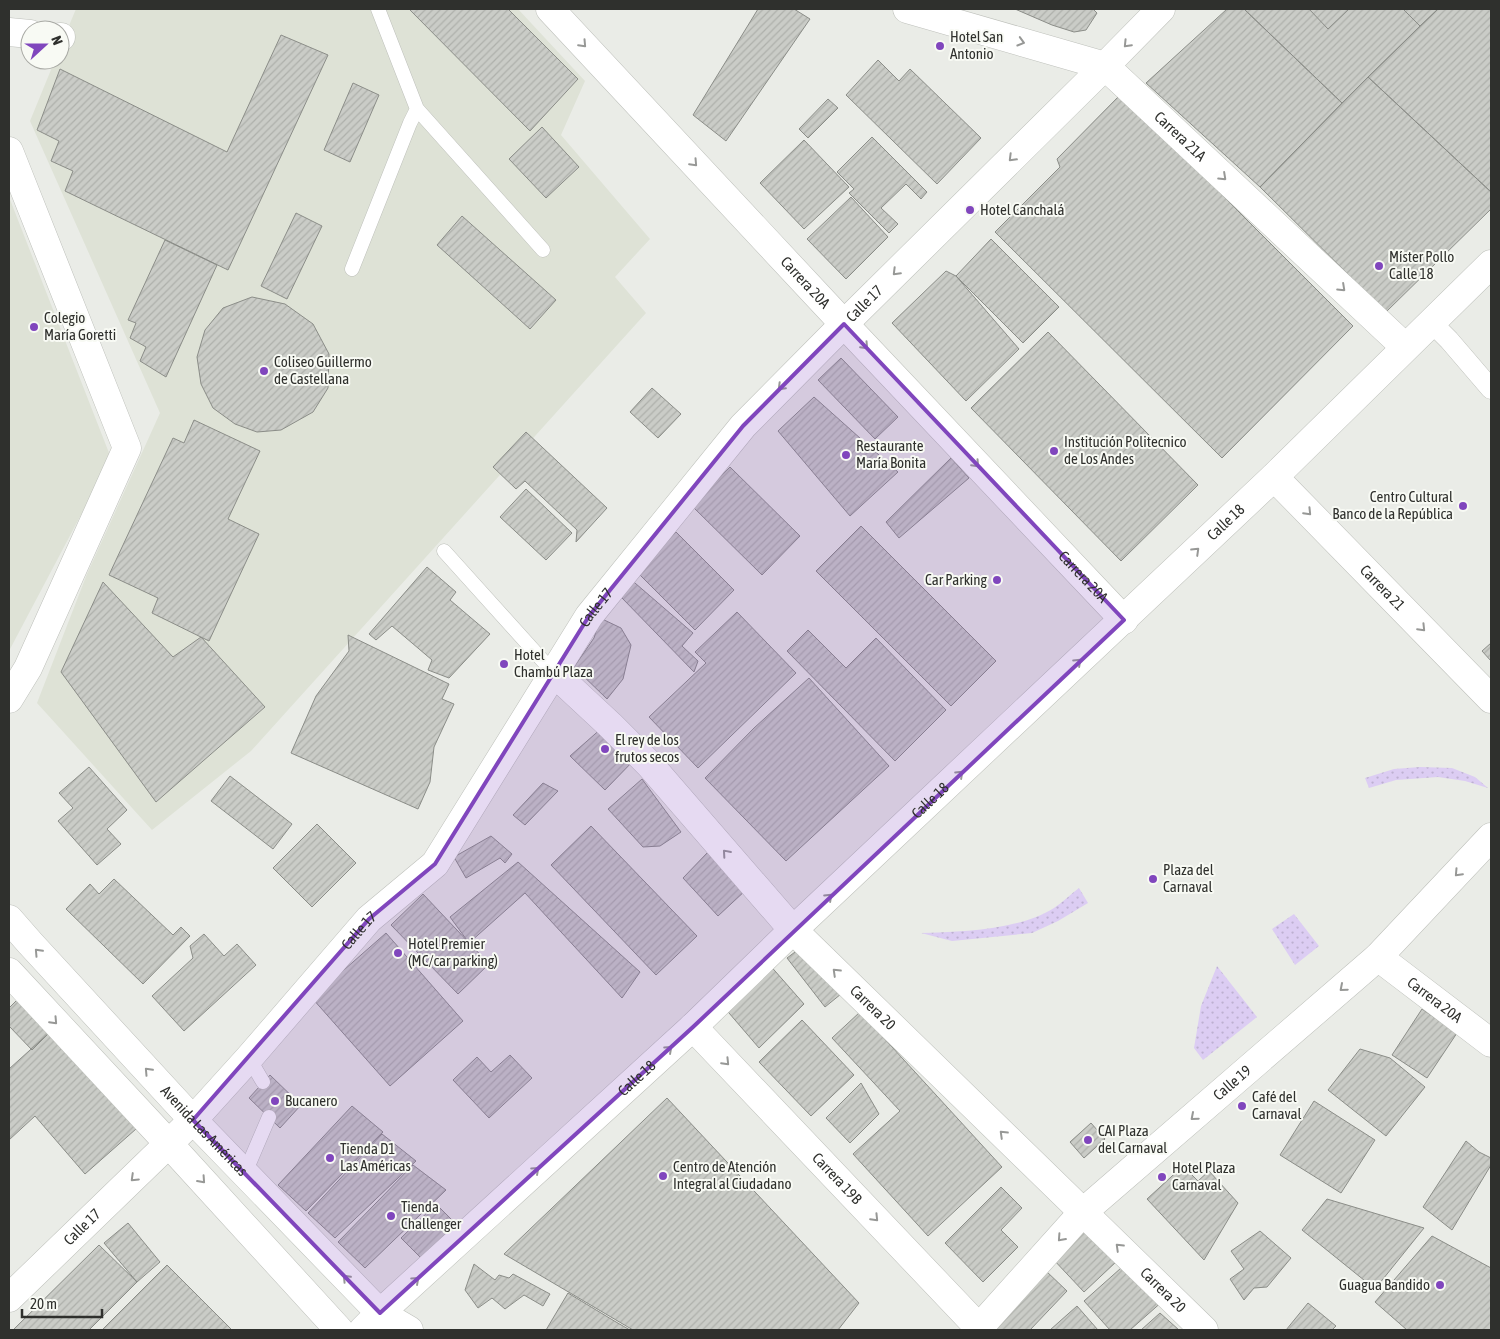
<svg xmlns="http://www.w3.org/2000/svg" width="1500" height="1339" font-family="'Asap Condensed',sans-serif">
<defs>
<pattern id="grass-dots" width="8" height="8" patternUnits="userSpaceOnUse" patternTransform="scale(1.25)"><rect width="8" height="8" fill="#dccdf3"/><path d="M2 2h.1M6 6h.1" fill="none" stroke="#bdb0d1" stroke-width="1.8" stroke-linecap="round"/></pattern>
<pattern id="building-hatch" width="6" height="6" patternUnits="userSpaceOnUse" patternTransform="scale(1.25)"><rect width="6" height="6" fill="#caccc7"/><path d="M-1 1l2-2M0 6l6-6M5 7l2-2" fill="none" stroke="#aeb0ab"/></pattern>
</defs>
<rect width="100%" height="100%" fill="#eaece7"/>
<!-- built -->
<path fill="#dee2d6" d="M76 9H518L585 81 561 135 650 239 615 277 646 313 251 751 152 830 37 703 87 574 160 413 30 121 55 60H60V47Z
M9 197 111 458 9 651Z"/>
<!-- grass -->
<path fill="url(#grass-dots)" d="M1420 767 1452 768 1475 777 1488 788 1465 781 1438 777 1396 780 1369 788 1365 778 1394 769Z
M1079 888 1088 903 1058 921 1032 933 952 941 921 933C962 932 1019 930 1054 908 1063 902 1071 894 1079 888Z
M1294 914 1319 946 1295 965 1272 929Z
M1217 966 1257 1017 1203 1060 1194 1048 1201 1006Z"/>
<!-- building -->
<path fill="url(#building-hatch)" stroke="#8b8d88" d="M409 9H508L578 79 530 131Z
M758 9H794L810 19 726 141 693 115Z
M1015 9H1093L1097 13 1086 30 1074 32 1052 25Z
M1227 9H1244L1342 103 1260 187 1146 83Z
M1244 9H1403L1420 26 1342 103Z
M1309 9H1349L1328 29Z
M1403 9H1438L1420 26Z
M1438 9H1491V192L1368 77Z
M281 35 328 55 228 270 65 191 73 171 51 161 59 141 37 130 60 69 227 152Z
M878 60 899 81 910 69 981 138 937 184 846 95Z
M1368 77 1491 192V209L1386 312 1260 187Z
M353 83 379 95 350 162 324 150Z
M1121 94 1353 326 1222 458 995 232 1060 167 1057 159Z
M828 99 838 108 808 138 799 129Z
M542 127 579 167 546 198 509 159Z
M872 137 927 192 921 199 906 184 881 208 898 224 889 233 849 193 854 189 837 172Z
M804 140 849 187 804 229 760 183Z
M851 197 888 237 846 279 807 239Z
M296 213 322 226 287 299 261 286Z
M462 216 556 300 530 329 437 245Z
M991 239 1059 307 1023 343 956 276Z
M165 240 217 265 166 377 140 361 146 347 130 338 136 323 128 320Z
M946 271 956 276 1019 349 966 401 892 323Z
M252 297 285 304 313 324 329 354 328 388 313 412 281 430 257 432 235 424 213 408 201 384 197 357 205 330 223 308Z
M1048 332 1198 485 1121 561 971 408Z
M841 358 898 417 875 439 818 380Z
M652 388 681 414 658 438 630 412Z
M814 397 898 472 850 516 778 431Z
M194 420 260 451 228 519 259 534 209 641 152 613 158 598 109 575 173 438 184 443Z
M526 432 607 508 576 542 577 530 525 481 516 489 493 467Z
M951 458 969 478 899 538 886 522Z
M730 467 800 536 762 575 692 506Z
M526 489 572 533 546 560 500 517Z
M861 526 996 661 951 706 816 571Z
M676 532 734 590 695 630 637 572Z
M427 567 456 592 450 600 490 634 449 678 428 670 432 660 392 626 376 640 369 634Z
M628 577 693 633 682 646 698 661 694 672 622 598Z
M103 582 173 657 201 637 265 707 156 802 61 672Z
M737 612 796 673 698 768 649 717 706 663 695 652Z
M600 618 621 628 631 645 623 679 607 699 574 667 594 638Z
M808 630 846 668 876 638 946 710 895 761 787 651Z
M348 635 449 684 442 699 454 704 434 747 430 782 418 809 291 753 316 696 349 651Z
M1491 643V661L1482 651Z
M809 678 889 766 786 861 705 778 754 728Z
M603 727 638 756 605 790 570 756Z
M89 767 127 810 107 829 121 844 97 865 58 821 73 808 59 793Z
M230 776 292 824 273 849 211 801Z
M642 779 681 832 660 846 643 847 608 809Z
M543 783 558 791 525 825 513 815Z
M317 824 356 863 312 907 273 868Z
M591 826 697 936 656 975 551 865Z
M491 836 512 854 505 863 500 858 466 878 454 857Z
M708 852 746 890 718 916 683 878Z
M518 862 640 972 622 998 525 893 469 943 450 917Z
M114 879 173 935 181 927 190 936 143 984 66 909 90 884 99 894Z
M423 894 489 964 458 994 391 925Z
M386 933 463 1021 390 1086 312 998Z
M204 934 224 956 237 944 256 965 184 1031 152 996 193 958 190 946Z
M803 946 841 994 825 1007 787 958Z
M768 963 804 1004 759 1048 723 1006Z
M18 999 50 1032 32 1050 9 1026V1008Z
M1422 1009 1457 1033 1427 1078 1392 1055Z
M860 1012 1002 1167 928 1236 853 1154 900 1111 832 1038Z
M802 1020 854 1075 811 1116 759 1062Z
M50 1032 136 1129 85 1174 35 1116 9 1140V1069Z
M1360 1049 1390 1058 1425 1087 1386 1136 1328 1090Z
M510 1055 532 1078 489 1118 453 1080 477 1057 491 1072Z
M270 1075 301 1105 280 1128 249 1098Z
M861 1083 879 1114 850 1143 826 1118Z
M667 1098 859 1303 838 1330H633L504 1254Z
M1314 1101 1375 1140 1341 1193 1280 1155Z
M352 1106 383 1132 306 1211 278 1185Z
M1091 1123 1105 1139 1084 1158 1070 1142Z
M382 1134 416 1161 335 1238 308 1213Z
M1466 1141 1479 1152 1491 1158V1165L1452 1230 1423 1207Z
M413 1165 446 1190 365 1268 338 1242Z
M1183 1166 1198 1181 1209 1171 1238 1203 1204 1260 1147 1199Z
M1001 1187 1022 1208 1001 1230 1018 1247 983 1282 945 1243Z
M1327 1199 1424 1228 1375 1289 1302 1230Z
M436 1204 456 1224 421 1258 401 1238Z
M128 1223 160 1262 137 1282 104 1243Z
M1084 1227 1117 1261 1084 1292 1052 1258Z
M1260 1231 1291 1258 1267 1287 1254 1288 1244 1300 1230 1279 1244 1269 1231 1251Z
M1432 1236 1491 1268V1330H1407L1375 1302Z
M99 1245 137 1282 89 1330H13Z
M1130 1260 1164 1300 1130 1330H1110L1084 1301Z
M474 1264 495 1280 499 1275 509 1278 513 1274 550 1294 543 1306 524 1295 505 1309 492 1298 478 1308 465 1290Z
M167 1265 232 1330H102Z
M1045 1270 1067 1291 1030 1330H993Z
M568 1293 616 1322 630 1330H546Z
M1308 1303 1336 1326 1332 1330H1286Z
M1077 1306 1098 1330H1050Z
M1160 1313 1179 1330H1141Z"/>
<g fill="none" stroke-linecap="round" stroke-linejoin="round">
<defs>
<path id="service" d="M417 109 543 250
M352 269 410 123 417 109 378 9
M444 551 553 672
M249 1058 263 1082
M245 1173 269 1117"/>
<path id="pedestrian" d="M1431 322 1449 340 1491 389"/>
<g id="minor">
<path id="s1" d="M550 9 844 324 1124 620"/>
<path id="s2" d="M907 9 1105 66 1405 347"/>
<path d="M9 32 30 34"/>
<path d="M60 37H61"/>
<path d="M9 151 127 448 28 668 9 699"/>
<path id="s3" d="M1274 477 1491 699"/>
<path id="s4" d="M553 672 610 725 650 765 793 930 1204 1330"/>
<path id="s5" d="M1378 957 1491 1043"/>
<path id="s6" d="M693 1027 981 1330"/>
<path d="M363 1330 380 1313"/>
</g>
<g id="tertiary">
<path id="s7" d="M9 1298 193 1120 249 1058 369 919 435 864 589 616 743 426 844 324 1105 66 1161 9"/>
<path id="s8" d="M380 1313 693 1027 793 930 1274 477 1491 264"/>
<path id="s9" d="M977 1330 1083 1212 1378 957 1491 837"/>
</g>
<g id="secondary">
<path id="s10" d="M9 919 30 943 193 1120 380 1313 409 1330"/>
<path d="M9 972 169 1144 339 1330"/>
</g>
</defs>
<!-- service casing -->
<use href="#service" stroke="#bec0bb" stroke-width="15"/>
<!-- pedestrian casing -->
<use href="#pedestrian" stroke="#bec0bb" stroke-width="21"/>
<!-- minor casing -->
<use href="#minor" stroke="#bec0bb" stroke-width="29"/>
<!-- tertiary casing -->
<use href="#tertiary" stroke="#bec0bb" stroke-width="29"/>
<!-- secondary casing -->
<use href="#secondary" stroke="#bec0bb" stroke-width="29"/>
<!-- service -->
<use href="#service" stroke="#fff" stroke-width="14"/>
<!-- pedestrian -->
<use href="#pedestrian" stroke="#fff" stroke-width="20"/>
<!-- minor -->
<use href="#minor" stroke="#fff" stroke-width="28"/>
<!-- tertiary -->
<use href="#tertiary" stroke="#fff" stroke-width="28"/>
<!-- secondary -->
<use href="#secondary" stroke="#fff" stroke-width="28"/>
</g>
<!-- one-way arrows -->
<defs><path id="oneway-chevron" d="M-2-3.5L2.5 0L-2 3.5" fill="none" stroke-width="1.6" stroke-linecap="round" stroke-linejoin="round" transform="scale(1.25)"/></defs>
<g stroke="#979896">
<use href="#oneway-chevron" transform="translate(1021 42) rotate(16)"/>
<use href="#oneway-chevron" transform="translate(583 44) rotate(47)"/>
<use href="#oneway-chevron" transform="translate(1127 44) rotate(134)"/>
<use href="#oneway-chevron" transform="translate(1012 158) rotate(135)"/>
<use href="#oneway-chevron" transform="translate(694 163) rotate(47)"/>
<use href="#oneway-chevron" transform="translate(1223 177) rotate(43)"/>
<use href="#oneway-chevron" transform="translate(896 272) rotate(135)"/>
<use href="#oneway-chevron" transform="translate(1342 288) rotate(43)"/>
<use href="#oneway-chevron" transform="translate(865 346) rotate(47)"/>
<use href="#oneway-chevron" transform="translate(781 387) rotate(135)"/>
<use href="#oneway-chevron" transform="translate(976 464) rotate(47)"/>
<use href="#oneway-chevron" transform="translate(1308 512) rotate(46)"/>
<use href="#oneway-chevron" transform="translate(1196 551) rotate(-44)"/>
<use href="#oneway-chevron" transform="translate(1422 628) rotate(46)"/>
<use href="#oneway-chevron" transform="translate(1078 662) rotate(-43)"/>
<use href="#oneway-chevron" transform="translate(960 774) rotate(-43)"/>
<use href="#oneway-chevron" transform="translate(726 853) rotate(-131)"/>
<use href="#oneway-chevron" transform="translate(1458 873) rotate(133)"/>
<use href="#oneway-chevron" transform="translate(829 897) rotate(-43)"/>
<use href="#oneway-chevron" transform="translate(38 952) rotate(-133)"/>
<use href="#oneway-chevron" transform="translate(836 972) rotate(-136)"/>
<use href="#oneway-chevron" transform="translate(1343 988) rotate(139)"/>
<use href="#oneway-chevron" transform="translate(54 1021) rotate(47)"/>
<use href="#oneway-chevron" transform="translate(669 1049) rotate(-42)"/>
<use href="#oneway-chevron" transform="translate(726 1062) rotate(46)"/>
<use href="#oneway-chevron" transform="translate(148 1071) rotate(-133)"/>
<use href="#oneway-chevron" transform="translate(1194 1117) rotate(139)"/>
<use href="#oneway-chevron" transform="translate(1003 1134) rotate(-136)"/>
<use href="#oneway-chevron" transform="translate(536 1170) rotate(-42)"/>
<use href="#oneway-chevron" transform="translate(134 1178) rotate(136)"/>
<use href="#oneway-chevron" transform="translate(202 1180) rotate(48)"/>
<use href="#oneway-chevron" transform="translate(875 1218) rotate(46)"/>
<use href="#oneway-chevron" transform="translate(1061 1238) rotate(132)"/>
<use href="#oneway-chevron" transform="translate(1119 1247) rotate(-136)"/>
<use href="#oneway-chevron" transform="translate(346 1278) rotate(-134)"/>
<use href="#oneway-chevron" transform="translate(416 1280) rotate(-42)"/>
</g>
<!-- marked area -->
<path fill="#8046bd" fill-opacity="0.2" stroke="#8046bd" stroke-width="4" stroke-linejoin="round" d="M844 324 1124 620 693 1027 380 1313 193 1120 369 919 435 864 589 616 743 426Z"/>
<!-- markers -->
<g fill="#8046bd" stroke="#f8faf4" stroke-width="2">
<circle cx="940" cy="46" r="5"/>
<circle cx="970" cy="210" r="5"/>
<circle cx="1379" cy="266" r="5"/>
<circle cx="34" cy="327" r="5"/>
<circle cx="264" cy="371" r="5"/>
<circle cx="1054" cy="451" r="5"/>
<circle cx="846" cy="455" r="5"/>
<circle cx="1463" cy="506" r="5"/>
<circle cx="997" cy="580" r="5"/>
<circle cx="504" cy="664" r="5"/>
<circle cx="605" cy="749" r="5"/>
<circle cx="1153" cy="879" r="5"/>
<circle cx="398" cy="953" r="5"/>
<circle cx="275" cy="1101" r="5"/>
<circle cx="1242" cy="1106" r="5"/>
<circle cx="1088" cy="1140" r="5"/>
<circle cx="330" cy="1158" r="5"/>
<circle cx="663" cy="1176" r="5"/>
<circle cx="1162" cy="1177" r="5"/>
<circle cx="391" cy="1216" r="5"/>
<circle cx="1440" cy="1285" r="5"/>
</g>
<g text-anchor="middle" stroke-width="4" stroke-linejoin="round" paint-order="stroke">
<!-- poi labels -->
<g font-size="15" fill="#2f302d" stroke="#f8faf4" text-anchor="start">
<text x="950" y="42">Hotel San<tspan x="950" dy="17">Antonio</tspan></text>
<text x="980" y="215">Hotel Canchalá</text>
<text x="1389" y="262">Míster Pollo<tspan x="1389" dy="17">Calle 18</tspan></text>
<text x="44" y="323">Colegio<tspan x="44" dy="17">María Goretti</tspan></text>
<text x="274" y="367">Coliseo Guillermo<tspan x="274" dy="17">de Castellana</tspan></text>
<text x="1064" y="447">Institución Politecnico<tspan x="1064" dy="17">de Los Andes</tspan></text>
<text x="856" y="451">Restaurante<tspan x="856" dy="17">María Bonita</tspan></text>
<text x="1453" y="502" text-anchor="end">Centro Cultural<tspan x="1453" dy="17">Banco de la República</tspan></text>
<text x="987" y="585" text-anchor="end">Car Parking</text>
<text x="514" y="660">Hotel<tspan x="514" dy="17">Chambú Plaza</tspan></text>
<text x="615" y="745">El rey de los<tspan x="615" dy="17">frutos secos</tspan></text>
<text x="1163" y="875">Plaza del<tspan x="1163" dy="17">Carnaval</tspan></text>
<text x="408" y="949">Hotel Premier<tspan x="408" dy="17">(MC/car parking)</tspan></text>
<text x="1252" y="1102">Café del<tspan x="1252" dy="17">Carnaval</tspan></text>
<text x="285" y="1106">Bucanero</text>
<text x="1098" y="1136">CAI Plaza<tspan x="1098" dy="17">del Carnaval</tspan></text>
<text x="340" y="1154">Tienda D1<tspan x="340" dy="17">Las Américas</tspan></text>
<text x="673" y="1172">Centro de Atención<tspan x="673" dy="17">Integral al Ciudadano</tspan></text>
<text x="1172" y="1173">Hotel Plaza<tspan x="1172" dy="17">Carnaval</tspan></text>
<text x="401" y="1212">Tienda<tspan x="401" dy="17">Challenger</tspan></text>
<text x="1430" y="1290" text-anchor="end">Guagua Bandido</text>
</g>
<!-- street labels -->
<g font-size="15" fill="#2f302d" stroke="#f8faf4">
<text dy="5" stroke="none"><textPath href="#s2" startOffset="309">Carrera 21A</textPath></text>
<text dy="5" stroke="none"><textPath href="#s1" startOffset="374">Carrera 20A</textPath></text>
<text dy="5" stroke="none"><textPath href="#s7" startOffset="1318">Calle 17</textPath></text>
<text dy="5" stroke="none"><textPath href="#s8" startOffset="1158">Calle 18</textPath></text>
<text dy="5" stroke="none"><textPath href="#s1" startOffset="779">Carrera 20A</textPath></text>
<text dy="5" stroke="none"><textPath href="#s3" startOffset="155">Carrera 21</textPath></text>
<text dy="5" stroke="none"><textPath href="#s7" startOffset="912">Calle 17</textPath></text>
<text dy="5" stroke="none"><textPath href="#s8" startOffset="752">Calle 18</textPath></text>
<text dy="5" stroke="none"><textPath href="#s7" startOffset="508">Calle 17</textPath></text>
<text dy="5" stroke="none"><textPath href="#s5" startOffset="71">Carrera 20A</textPath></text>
<text dy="5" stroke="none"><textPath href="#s4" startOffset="464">Carrera 20</textPath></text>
<text dy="5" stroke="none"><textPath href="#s8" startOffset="348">Calle 18</textPath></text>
<text dy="5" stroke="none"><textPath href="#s9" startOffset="356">Calle 19</textPath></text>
<text dy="5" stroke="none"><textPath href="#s10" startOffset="288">Avenida Las Américas</textPath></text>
<text dy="5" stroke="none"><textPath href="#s6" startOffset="209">Carrera 19B</textPath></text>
<text dy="5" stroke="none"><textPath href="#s7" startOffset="102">Calle 17</textPath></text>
<text dy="5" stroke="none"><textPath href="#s4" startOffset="869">Carrera 20</textPath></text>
</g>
</g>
<!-- border -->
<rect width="1500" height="1339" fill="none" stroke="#2f302d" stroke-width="20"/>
<!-- north arrow -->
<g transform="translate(45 45) rotate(69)"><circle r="24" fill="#f8faf4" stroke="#a8a9a4"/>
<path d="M0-4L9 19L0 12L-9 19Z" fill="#8046bd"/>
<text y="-8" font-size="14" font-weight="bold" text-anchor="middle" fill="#2f302d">N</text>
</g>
<!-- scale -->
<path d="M22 1309v8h80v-8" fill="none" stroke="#2f302d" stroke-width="2.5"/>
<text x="30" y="1309" font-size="15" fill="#2f302d" stroke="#f8faf4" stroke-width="4" paint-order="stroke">20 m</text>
</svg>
